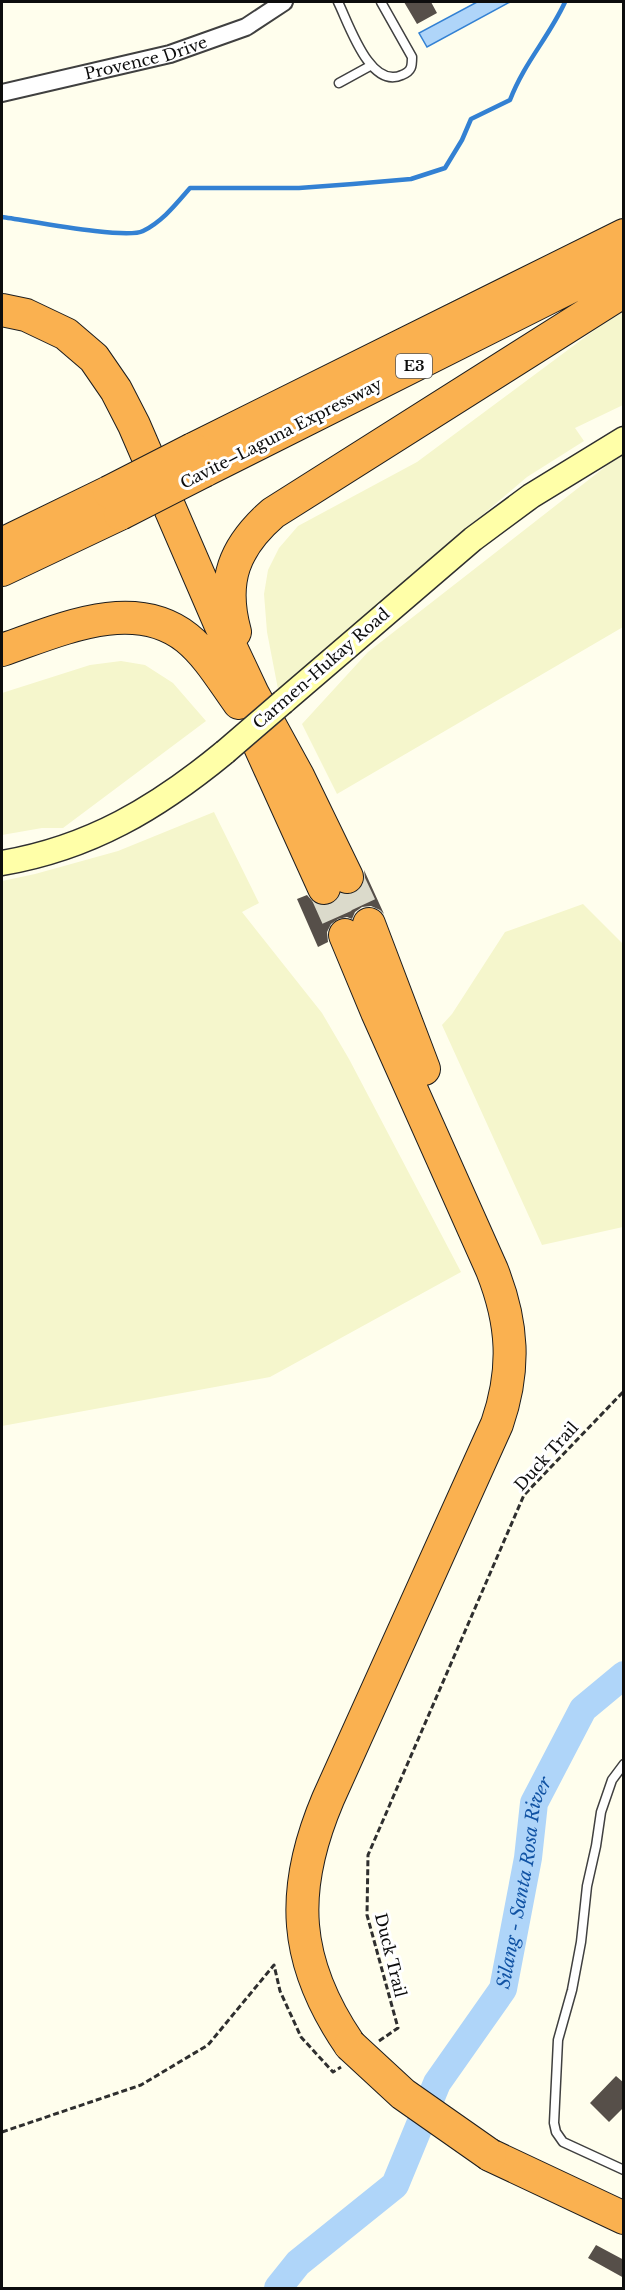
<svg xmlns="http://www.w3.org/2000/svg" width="625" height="2290" font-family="'Libre Baskerville',serif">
<rect width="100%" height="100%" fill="#fffeed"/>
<!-- farmland -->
<path fill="#f5f6cc" d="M623 312V405L575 428 584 441 527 477 278 689 267 632 264 594 268 570 279 548 298 526 417 462 596 329Z
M623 453V627L337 794 302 724 368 652Z
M121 661 145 665 173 683 206 721 63 828H42L2 835V693L90 665Z
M214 812 259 903 242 912 322 1013 349 1059 461 1272 270 1377 2 1426V881L35 874 118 851Z
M583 904 623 944V1227L542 1245 442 1025 452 1014 505 932Z"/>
<!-- water -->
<path fill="#afd5f9" stroke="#3381d3" stroke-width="1.5" d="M477 2H510L427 47 419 33Z"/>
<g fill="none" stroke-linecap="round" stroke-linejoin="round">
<!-- stream -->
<path stroke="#3381d3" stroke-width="4.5" d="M2 217C26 220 126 240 143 231 163 221 176 204 190 188H299L353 184 411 179 445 168 462 140 471 119 510 100C524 63 549 37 565 2"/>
<!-- river -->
<path stroke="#afd5f9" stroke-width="28" id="s1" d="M278 2288 298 2263 395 2185 437 2083 503 1989 528 1858 534 1803 583 1709 624 1675"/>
</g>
<!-- building -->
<path fill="#564f49" d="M404 2H431L437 13 417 24Z
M364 870 384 914 380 910 371 906 362 907 355 912 352 919 347 917 338 919 331 924 327 932 328 942 318 947 297 899 307 895 314 903 323 906 331 905 338 899 341 893H354L362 888 365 879Z
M616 2076 624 2083V2107L609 2122 590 2103Z
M596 2245 624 2260V2278L588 2258Z"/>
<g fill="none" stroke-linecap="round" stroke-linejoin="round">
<!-- highway-tunnel -->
<path stroke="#dbdacb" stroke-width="32" stroke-dasharray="32 16" stroke-linecap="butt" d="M347 877 369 924
M324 888 345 935"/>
<defs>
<path id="lane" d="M338 2C349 24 370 90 402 75 412 71 412 66 412 57L381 2
M339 83 370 66
M624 1764 612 1780 601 1812 596 1846 587 1886 581 1942 572 1990 558 2040 554 2123 556 2132 563 2142 624 2170"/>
<g id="street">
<path id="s2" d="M2 93 170 54 246 27 284 2"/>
</g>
<path id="secondary" d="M283 702 473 539 531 496 624 439
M2 863C90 848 157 808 225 752"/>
<path id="highway" d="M2 310 26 315 66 334 94 358 116 390 134 425 220 624 253 694 298 776 347 877
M193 449 624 235
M204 471 624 260
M2 544 109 492
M2 570 120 514
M235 632C221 581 234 547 273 513L624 291
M2 650C58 631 133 595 187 638 208 655 223 681 239 703
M256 738 324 888
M369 924 424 1069
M345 935 377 1012 492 1270C513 1323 516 1369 497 1424L328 1799C289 1891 293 1962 350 2045
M490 2155 624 2218"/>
</defs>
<!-- lane casing -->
<use href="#lane" stroke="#404040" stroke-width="11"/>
<!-- street casing -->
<use href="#street" stroke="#404040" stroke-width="20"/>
<!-- secondary casing -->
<use href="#secondary" stroke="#2f2f2f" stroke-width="27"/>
<!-- highway casing -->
<use href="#highway" stroke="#1e1e1e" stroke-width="34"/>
<!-- path -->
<path stroke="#2f2f2f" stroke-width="3" stroke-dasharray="6 3" stroke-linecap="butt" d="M379 2041 398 2028 367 1915 368 1855 524 1495 624 1391
M2 2132 141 2085 208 2045 274 1965 280 1991 301 2037 333 2072 341 2067"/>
<!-- lane -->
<use href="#lane" stroke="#fff" stroke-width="8"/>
<!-- street -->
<use href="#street" stroke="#fff" stroke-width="16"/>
<!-- secondary -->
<use href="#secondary" stroke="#ffffa8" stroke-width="24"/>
<!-- highway -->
<use href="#highway" stroke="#fab150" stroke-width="32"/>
<defs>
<path id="secondary-bridge" d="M225 752 283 702"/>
<path id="highway-bridge" d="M109 492 193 449
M120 514 204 471
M350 2045 403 2094 490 2155"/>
</defs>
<!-- secondary-bridge casing -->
<use href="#secondary-bridge" stroke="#2f2f2f" stroke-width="27" stroke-linecap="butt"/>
<!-- highway-bridge casing -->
<use href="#highway-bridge" stroke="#1e1e1e" stroke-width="34" stroke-linecap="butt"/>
<!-- secondary-bridge -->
<use href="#secondary-bridge" stroke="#ffffa8" stroke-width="24"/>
<!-- highway-bridge -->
<use href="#highway-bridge" stroke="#fab150" stroke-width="32"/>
</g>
<g text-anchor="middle" stroke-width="6" stroke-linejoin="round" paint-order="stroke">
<!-- shield labels -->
<rect fill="#fff" stroke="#565656" stroke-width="1.5" x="396" y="354" width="36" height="24" rx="4.5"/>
<g font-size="15" font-weight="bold" fill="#0d0d0d">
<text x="414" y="371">E3</text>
</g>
<!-- street labels -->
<g font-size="16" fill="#0d0d0d" stroke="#fff">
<text dy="6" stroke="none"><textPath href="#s2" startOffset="148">Provence Drive</textPath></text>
<text transform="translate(281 433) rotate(-27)" y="6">Cavite–Laguna Expressway</text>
<text transform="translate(321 668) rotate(-41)" y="6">Carmen-Hukay Road</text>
<text transform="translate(546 1456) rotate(-48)" y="6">Duck Trail</text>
<text transform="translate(391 1955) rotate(76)" y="6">Duck Trail</text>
</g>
<!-- water labels -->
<g font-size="18" font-style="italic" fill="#1153a4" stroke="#fff">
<text dy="6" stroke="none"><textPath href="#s1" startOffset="490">Silang - Santa Rosa River</textPath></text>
</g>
</g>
<!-- border -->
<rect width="625" height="2290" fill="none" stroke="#0d0d0d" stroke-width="6"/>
</svg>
